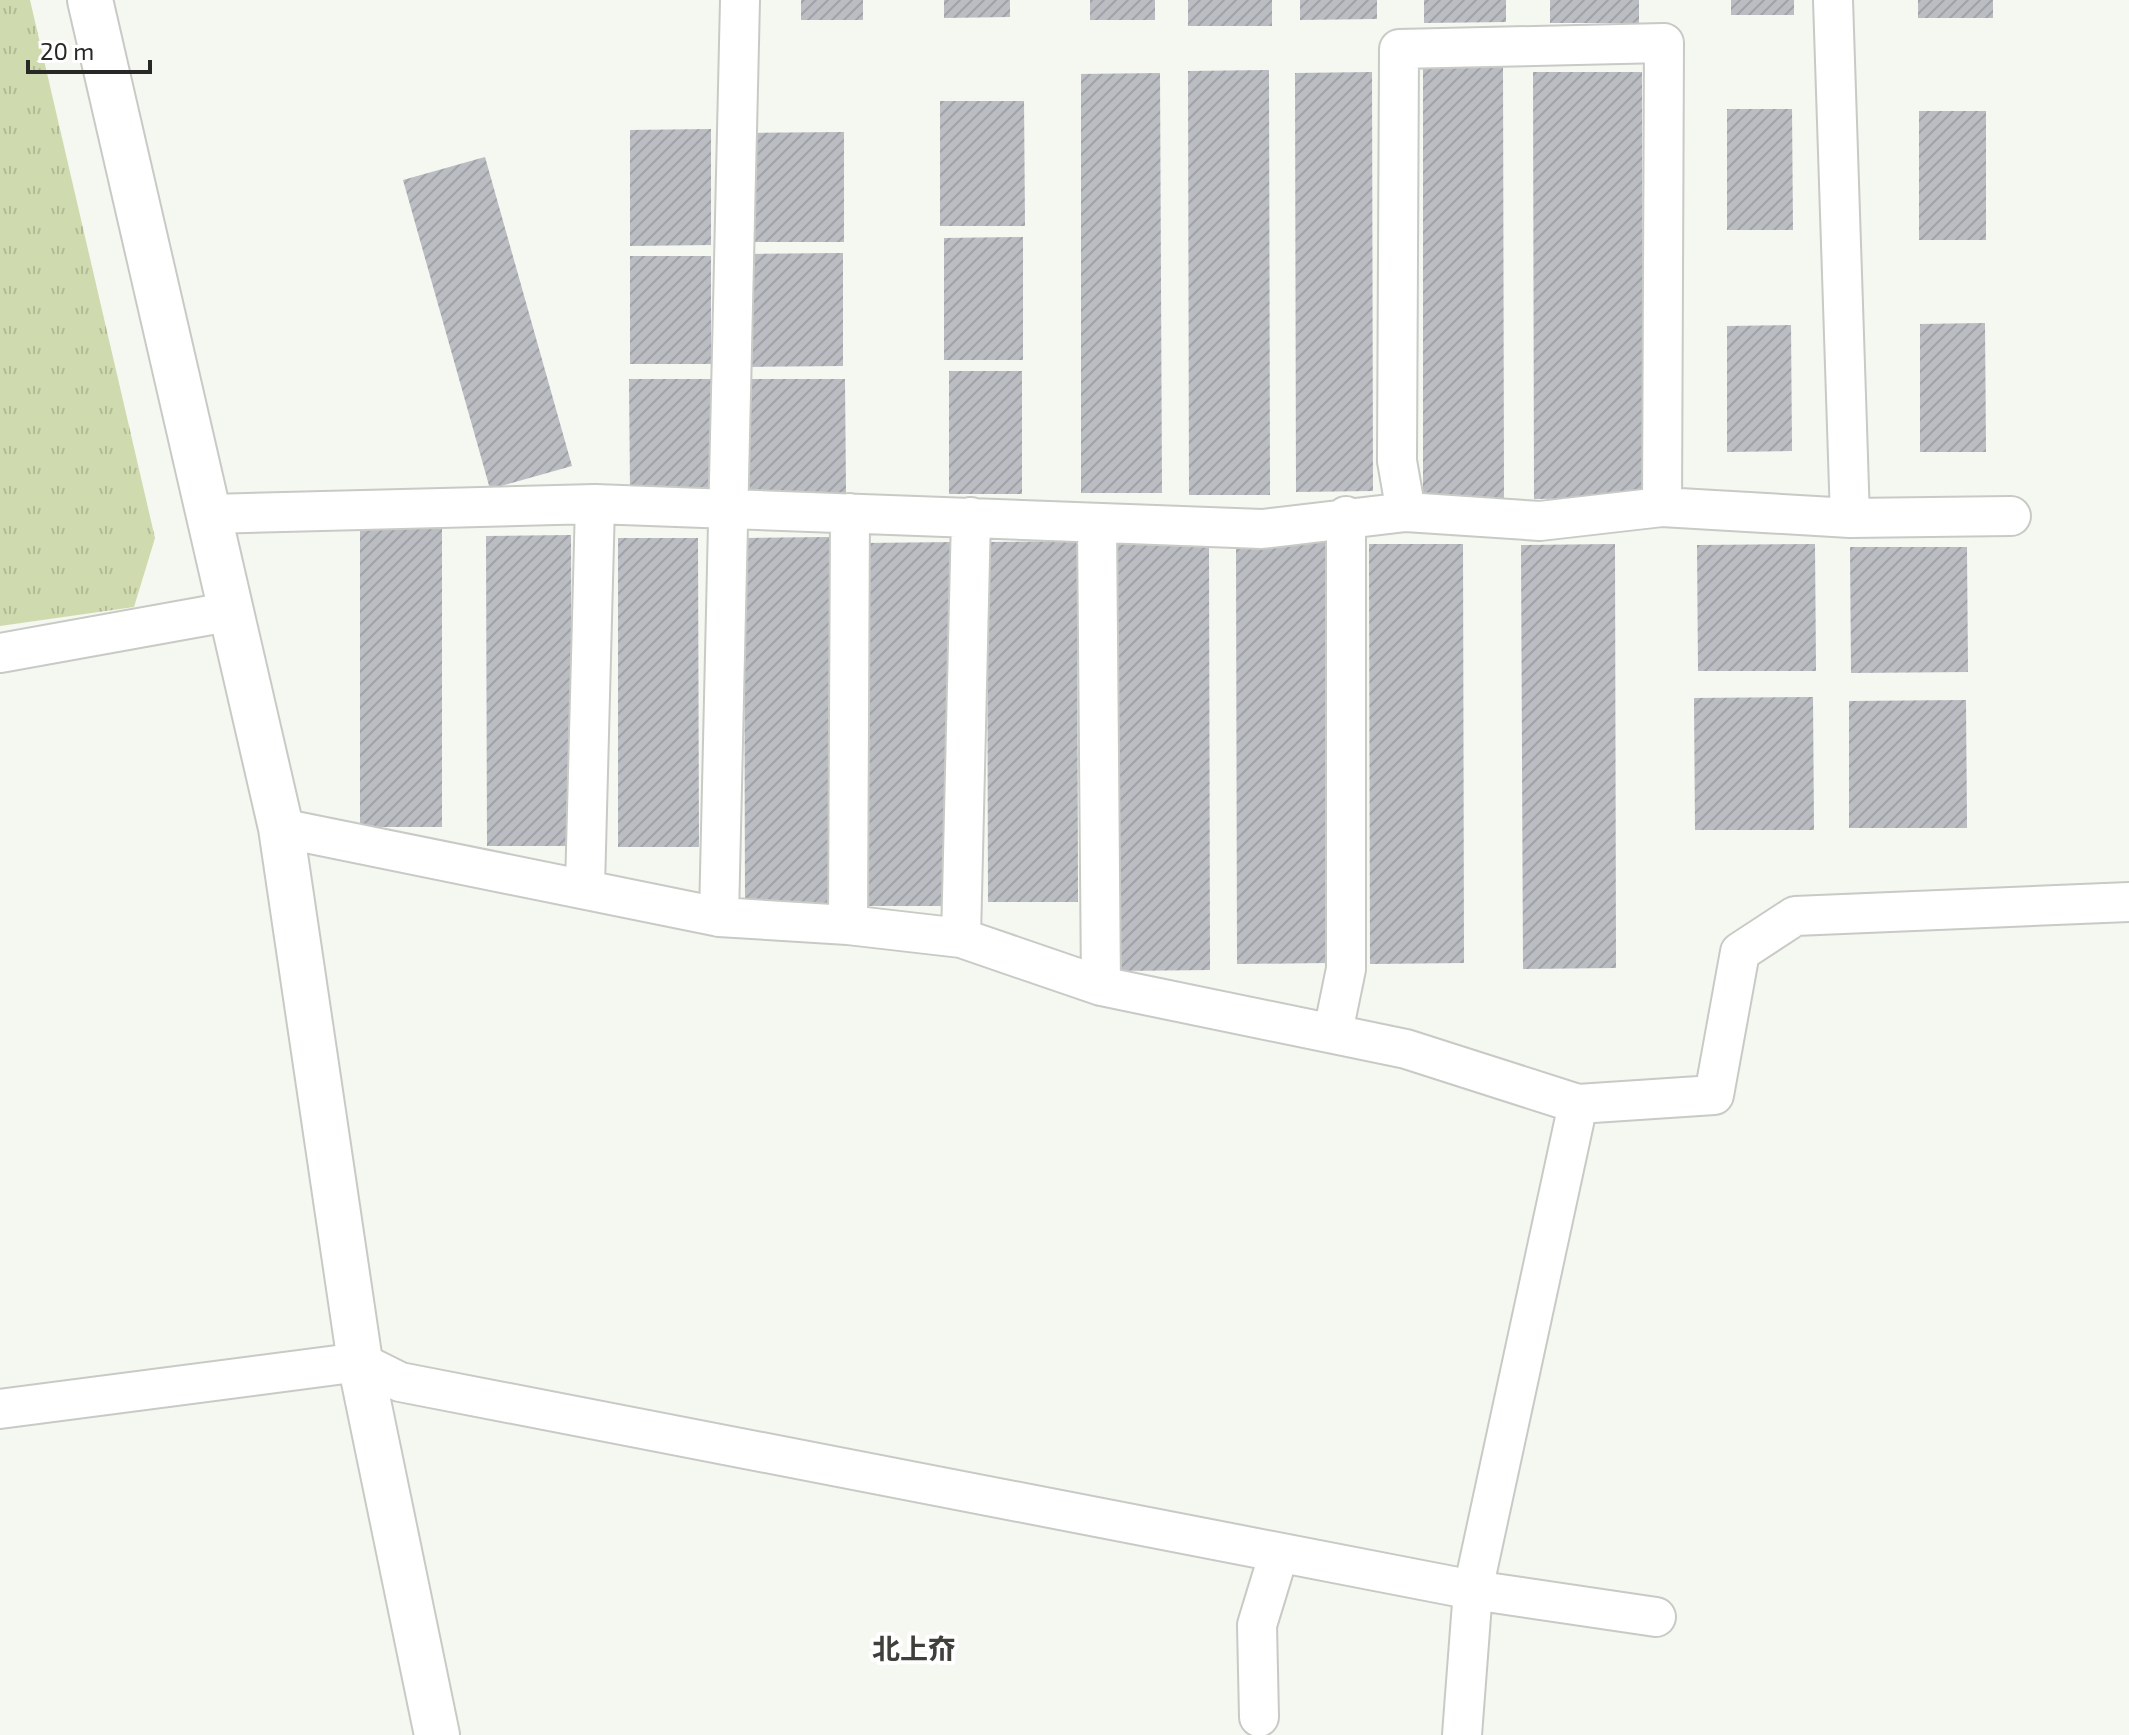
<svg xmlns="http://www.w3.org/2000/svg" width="2129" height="1735" font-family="'Exo 2','Noto Sans SC',sans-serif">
<defs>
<pattern id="park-tufts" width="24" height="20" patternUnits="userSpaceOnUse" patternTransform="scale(2)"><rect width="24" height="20" fill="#cfdaae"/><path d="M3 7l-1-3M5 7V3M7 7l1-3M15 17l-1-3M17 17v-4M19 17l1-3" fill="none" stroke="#b2bb96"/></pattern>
<pattern id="building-hatch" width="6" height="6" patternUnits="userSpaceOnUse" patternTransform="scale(2)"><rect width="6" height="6" fill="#babdc2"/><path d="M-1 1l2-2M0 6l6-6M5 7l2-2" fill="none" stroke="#a0a2a7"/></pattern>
</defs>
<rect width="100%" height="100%" fill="#f5f7f1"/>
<!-- park -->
<path fill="url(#park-tufts)" d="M0 0H30L155 538 134 607 0 626Z"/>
<!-- building -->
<path fill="url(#building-hatch)" d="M801 0H863V20H801Z
M944 0H1010V17L944 18Z
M1090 0H1155V20H1090Z
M1188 0H1272V26H1188Z
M1300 0H1377V19L1300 20Z
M1424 0H1506V22L1424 23Z
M1550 0H1639V23H1550Z
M1731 0H1794V15H1731Z
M1918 0H1993V18H1918Z
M1503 67 1504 498H1423V68Z
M1269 70 1270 495H1189L1188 71Z
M1372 72 1373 491 1296 492 1295 73Z
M1533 72H1642L1643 498 1534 499Z
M1160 73 1162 493H1081V74Z
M940 101H1024L1025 226H940Z
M1727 109H1792L1793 230H1727Z
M1919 111H1986V240H1919Z
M711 129V245L630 246V130Z
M844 132V242H749V133Z
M485 157 572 466 490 489 403 180Z
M1023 237V360H944V238Z
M843 253V366L749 367 748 254Z
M630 256H711V364H630Z
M1985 323 1986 452H1920V324Z
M1791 325 1792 451 1727 452V326Z
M949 371H1022V494H949Z
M629 379H712V490H630Z
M748 379H845L846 493 749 494Z
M360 523H442V827H360Z
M571 535 572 846H487L486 536Z
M829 537 830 904H745L744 538Z
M618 538H698L699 847H618Z
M1077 541 1078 902H988L987 542Z
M1236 541H1326L1327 963 1237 964Z
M954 542 955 906H864V543Z
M1116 543H1209L1210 970 1117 971Z
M1369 544H1463L1464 963 1370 964Z
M1615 544 1616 968 1523 969 1521 545Z
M1815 544 1816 671H1698L1697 545Z
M1850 547H1967L1968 672 1851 673Z
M1813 697 1814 830H1695L1694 698Z
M1966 700 1967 828H1849V701Z"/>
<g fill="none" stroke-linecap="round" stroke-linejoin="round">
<defs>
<path id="minor" d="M1833 0 1850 518
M1406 512 1397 461 1399 49 1664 43 1662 507
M210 514 595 504 1262 529 1406 512 1540 521 1662 507 1850 518 2011 516
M1097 523 1101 986
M0 653 233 611
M281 828 719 917 848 925 961 938 1101 986 1406 1049 1578 1104 1714 1095 1740 952 1795 916 2129 902
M585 887 595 504
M719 917 740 0
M848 925 850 513
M961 938 971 517
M1333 1032 1346 969V516
M0 1409 360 1362 400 1382 1473 1590 1656 1617
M1259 1717 1257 1625 1279 1553
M1462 1735 1473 1590 1578 1104"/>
<path id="tertiary" d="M90 0 281 828 360 1362 437 1735"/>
</defs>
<!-- minor casing -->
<use href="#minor" stroke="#c8cac5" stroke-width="42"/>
<!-- tertiary casing -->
<use href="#tertiary" stroke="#c8cac5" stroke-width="48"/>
<!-- minor -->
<use href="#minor" stroke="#fff" stroke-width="38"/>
<!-- tertiary -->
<use href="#tertiary" stroke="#fff" stroke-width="44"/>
</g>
<g text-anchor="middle" stroke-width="8" stroke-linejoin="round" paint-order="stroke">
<!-- quarter labels -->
<g font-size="28" font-weight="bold" fill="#3f403c" stroke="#fff">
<text x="914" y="1659">北上夼</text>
</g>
</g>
<!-- scale -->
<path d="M28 60v12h122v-12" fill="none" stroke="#282826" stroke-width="4"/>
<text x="40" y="60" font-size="24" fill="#282826" stroke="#ffffff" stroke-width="6" paint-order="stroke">20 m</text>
</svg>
